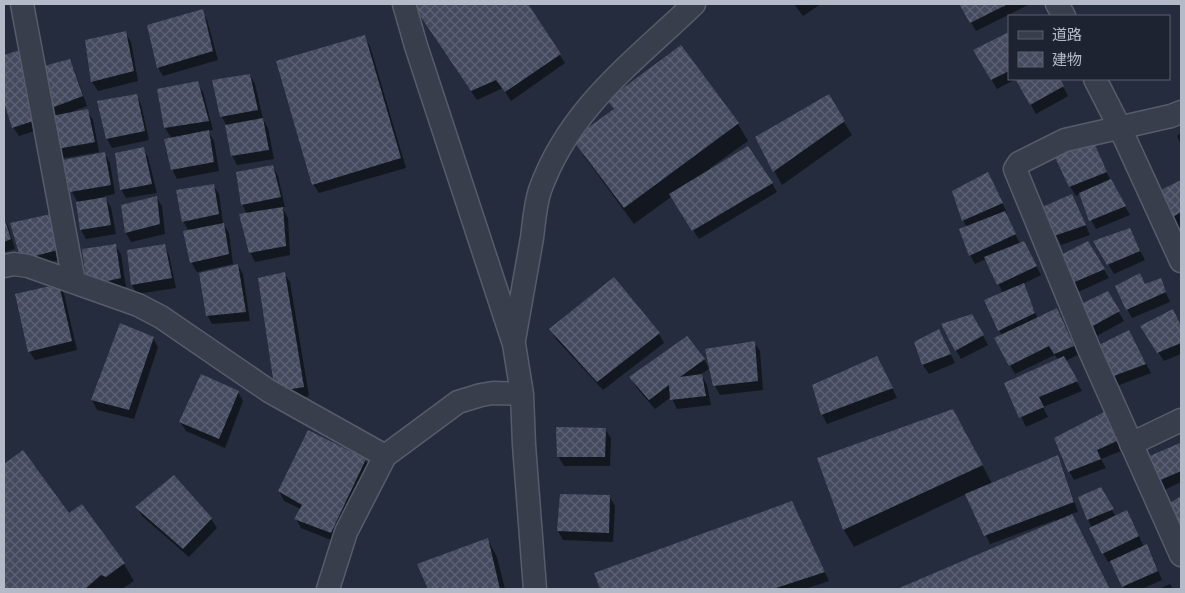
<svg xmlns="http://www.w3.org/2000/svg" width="1185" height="593" font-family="'PT Sans Narrow','Noto Sans JP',sans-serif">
<defs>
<pattern id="building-cross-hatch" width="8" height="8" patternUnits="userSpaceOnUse" patternTransform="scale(1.25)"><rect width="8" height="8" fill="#444b5f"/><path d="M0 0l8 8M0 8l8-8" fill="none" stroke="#5d6374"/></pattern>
</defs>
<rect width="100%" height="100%" fill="#252c3d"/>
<!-- shadow -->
<path fill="#0007" d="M412 4H527L565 63 511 101 503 88 477 100Z
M794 4H821L803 16Z
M960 4H1030L976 31Z
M202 11 207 20 218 60 163 76 158 67Z
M125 32 131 42 138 81 98 91 92 82Z
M1009 34V79H1016L997 89 974 51Z
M364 37 370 46 406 168 319 193 313 184Z
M19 51 44 128 19 136 13 127 4 98V56Z
M69 60 74 69 87 106 71 112V113L87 111 93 120 99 152 64 158 58 149 31 71Z
M250 75 255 84 263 119 268 128 274 159 237 165 232 155 227 126 222 117Z
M1021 79H1059L1068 96 1036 114 1018 81Z
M197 83 203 92 213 130 208 131 214 141 219 171 177 179 172 169V139L165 128 158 90Z
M136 95 141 104 149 140 112 148 107 139Z
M828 96 852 135 782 185 756 138Z
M608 100 738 124 748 141 710 168 712 170 772 183 777 192 699 239 671 197 634 224 584 156 574 139 614 110Z
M1181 133V145L1177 136Z
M1092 140 1111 182 1130 215 1096 229 1091 220 1081 193 1076 196 1070 186Z
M143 148 148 157 157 193 126 198 121 189Z
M105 154 110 163 115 194 104 196 111 207 116 234 86 239 81 230 77 201 72 192 65 161Z
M273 167 278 176 285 207H282L288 218 290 255 255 262 250 252 247 214 242 204Z
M1181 181V246L1173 227 1177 226 1160 192Z
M993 183 1007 213 1005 214 1020 244 1023 242 1041 275 1023 284 1038 319H1061L1078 355 1065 361 1082 391 1043 407 1048 417 1026 427 1006 384 1058 360 1055 355 1015 374 1010 365 1002 336 986 301 1003 293 986 259 975 264 970 255 967 227 963 220Z
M213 185 219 194 223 223 229 233 233 264 197 272 191 262 189 231 183 221Z
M156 197 162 206 165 234 131 242 126 233 122 206Z
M1077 205 1090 235 1061 245 1042 208Z
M4 218 8 226 15 249 4 252Z
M56 224 65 258 27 269 22 260Z
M1129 229 1145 260 1114 274 1095 242Z
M1088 243 1109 278 1076 293 1071 283Z
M115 245 121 254 126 287 92 295Z
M164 246 169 255 176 288 137 294 132 285Z
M238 265 243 274 250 321 212 324 207 315Z
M284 273 290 282 309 396 282 401Z
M613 278 659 334 664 343 603 390 556 339 551 329Z
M1160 280 1170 302 1132 318 1127 309Z
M59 285 64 294 77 350 35 360 29 351Z
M1107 292 1124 321 1095 337 1081 306Z
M1172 311 1181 327V354L1164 361 1147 335Z
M121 324 153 338 158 347 134 419 97 410 92 400Z
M977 324 988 345 961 359 956 350Z
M944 340 955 363 929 374 923 365 916 343Z
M1134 341 1151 373 1117 386 1112 377Z
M754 342 760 351 763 390 720 395 715 386 707 350Z
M704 359 709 369 701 374 707 385 711 405 677 409 671 397 655 409 636 387 631 378Z
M882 367 897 398 827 424 822 414Z
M238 392 243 401 225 448 186 431 180 422Z
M1109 423 1121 451 1101 459 1106 468 1074 480 1069 471Z
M963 427 992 484 1057 457 1062 466 1078 512 1071 514 1110 589H900L1056 522 1055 520 990 544 966 494 854 547 844 530 819 459Z
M605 429 611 438 610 466H564L558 456Z
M1179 445 1181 448V482L1162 491 1157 481Z
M22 452 68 514 124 564 134 581 122 589H4V465Z
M365 460 371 470 336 542 301 528 296 519 301 509 284 501 279 491Z
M174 477 211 519 217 528 189 557 142 516 137 507Z
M1100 489 1116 517 1132 521 1144 547 1147 546 1152 555 1162 580 1142 589H1125L1111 561 1108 562 1103 553 1088 519Z
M561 496H609L615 506 613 542 563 540 558 531Z
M797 512 829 581 805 589H602L596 574Z
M488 540 497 557 505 589H430L419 565Z
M1170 584 1173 589H1159Z"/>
<!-- building -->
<path fill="url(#building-cross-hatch)" d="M412 4H528L561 54 505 92 496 80 471 91Z
M959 4H1008L970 23Z
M203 9 213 51 157 68 147 25Z
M126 31 134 71 91 82 85 40Z
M1009 32V71L991 80 973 50Z
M365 35 401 158 312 185 276 61Z
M681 45 739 123 624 208 572 139 614 109 607 100Z
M20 50 39 119 12 128 4 102V55Z
M70 59 83 96 46 110 29 70Z
M250 74 258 110 220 117 212 80Z
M1019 79H1060L1064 86 1030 105 1016 80Z
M198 81 209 121 164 128 157 89Z
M137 94 145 131 106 139 97 101Z
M829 94 845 121 773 172 755 137Z
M88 109 95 142 57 149 51 116Z
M263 118 269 150 231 156 225 125Z
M209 130 214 162 171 170 164 139Z
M1092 138 1107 172 1069 187 1053 153Z
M748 146 773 183 692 231 669 194Z
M144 147 152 184 120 190 115 153Z
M105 152 111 185 70 192 63 160Z
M273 165 281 197 241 205 236 172Z
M988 172 1003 203 962 221 952 191Z
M1111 179 1126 206 1089 221 1079 193Z
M1181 180V212L1171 218 1159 191Z
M214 184 219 214 182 222 176 190Z
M1072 194 1086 225 1054 236 1040 208Z
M157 196 160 224 125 233 121 205Z
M106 197 111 225 80 230 76 202Z
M283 207 286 246 249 253 239 214Z
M1005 211 1016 234 969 256 959 229Z
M51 214 61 249 21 260 10 223Z
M4 217 11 239 4 242Z
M224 223 229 254 190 263 183 231Z
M1130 228 1140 251 1107 265 1093 241Z
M1024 241 1037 266 997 285 984 257Z
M1088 241 1105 269 1070 284 1057 257Z
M116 244 121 278 85 286 86 280 82 249Z
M165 244 172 278 131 285 127 250Z
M238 264 246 312 206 316 199 273Z
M285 272 304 387 275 392 258 278Z
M1140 273 1145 284 1161 278 1166 292 1126 310 1115 286Z
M614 277 660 333 597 382 549 329Z
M1024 283 1035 313 998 331 984 300Z
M59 284 72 341 28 352 15 294Z
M1108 291 1120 311 1089 328 1079 305Z
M1057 308 1074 346 1054 354 1049 346 1009 366 994 338Z
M1173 309 1181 326V343L1157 353 1140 326Z
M972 314 984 335 955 351 941 324Z
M120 323 154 337 129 410 91 400Z
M939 329 951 354 922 365 914 342Z
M1129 330 1146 364 1111 377 1097 346Z
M687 336 705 359 680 377 702 374 706 396 670 400 669 385 649 400 629 377Z
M755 341 758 381 713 386 705 349Z
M877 356 893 388 821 415 812 385Z
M1064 356 1078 381 1039 397 1044 407 1019 418 1004 383Z
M201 374 239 391 219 439 179 422Z
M953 409 983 465 843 530 817 458Z
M1104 412 1117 441 1097 450 1101 459 1068 472 1054 438Z
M556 427 606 428 605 457H557Z
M308 430 366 459 331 533 294 519 302 505 278 491Z
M1180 443 1181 446V471L1156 482 1145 458Z
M23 450 69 513 82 504 125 563 106 577 101 575 85 589H4V464Z
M1058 455 1074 502 984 536 965 494Z
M174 475 212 518 183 549 135 507Z
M1101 487 1114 509 1087 520 1078 497Z
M560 494 610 495 609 533 557 531Z
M1181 496V524L1179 526 1167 505Z
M792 501 825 572 773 589H600L594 573Z
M1127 510 1139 536 1102 554 1089 528Z
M1072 514 1110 589H897Z
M488 538 500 589H428L417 564Z
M1147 544 1158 571 1122 587 1110 561Z"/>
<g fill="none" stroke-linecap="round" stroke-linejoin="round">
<defs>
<path id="minor" d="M22 4 74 282
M404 4 416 46 514 344 522 394 524 445 535 589
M1057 4 1064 16
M1095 79 1120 128 1181 261
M1181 112 1171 116 1065 140 1019 163 1015 169 1089 349 1181 555
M4 266 14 264 28 266 138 305 161 317 269 391 385 456 458 402 481 395 493 393 522 394
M514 340C520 306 526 272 532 238 534 223 535 205 540 190 570 107 634 62 694 4
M1131 444 1181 420
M328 589 346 532 385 456"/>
</defs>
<!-- minor casing -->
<use href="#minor" stroke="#575c6b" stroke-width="25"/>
<!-- minor -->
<use href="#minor" stroke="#393e4d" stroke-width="22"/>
</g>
<!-- border -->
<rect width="1185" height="593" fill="none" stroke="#b5bac8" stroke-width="10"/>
<!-- legend -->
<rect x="1008" y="15" width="162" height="65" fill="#1e2332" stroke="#5a5f6e"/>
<rect x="1018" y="31" width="25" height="8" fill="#393e4d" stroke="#5a5f6e"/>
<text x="1052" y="40" font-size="15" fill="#b5bac8">道路</text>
<rect x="1018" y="52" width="25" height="15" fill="url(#building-cross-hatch)" stroke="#5a5f6e"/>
<text x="1052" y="65" font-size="15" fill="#b5bac8">建物</text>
</svg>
